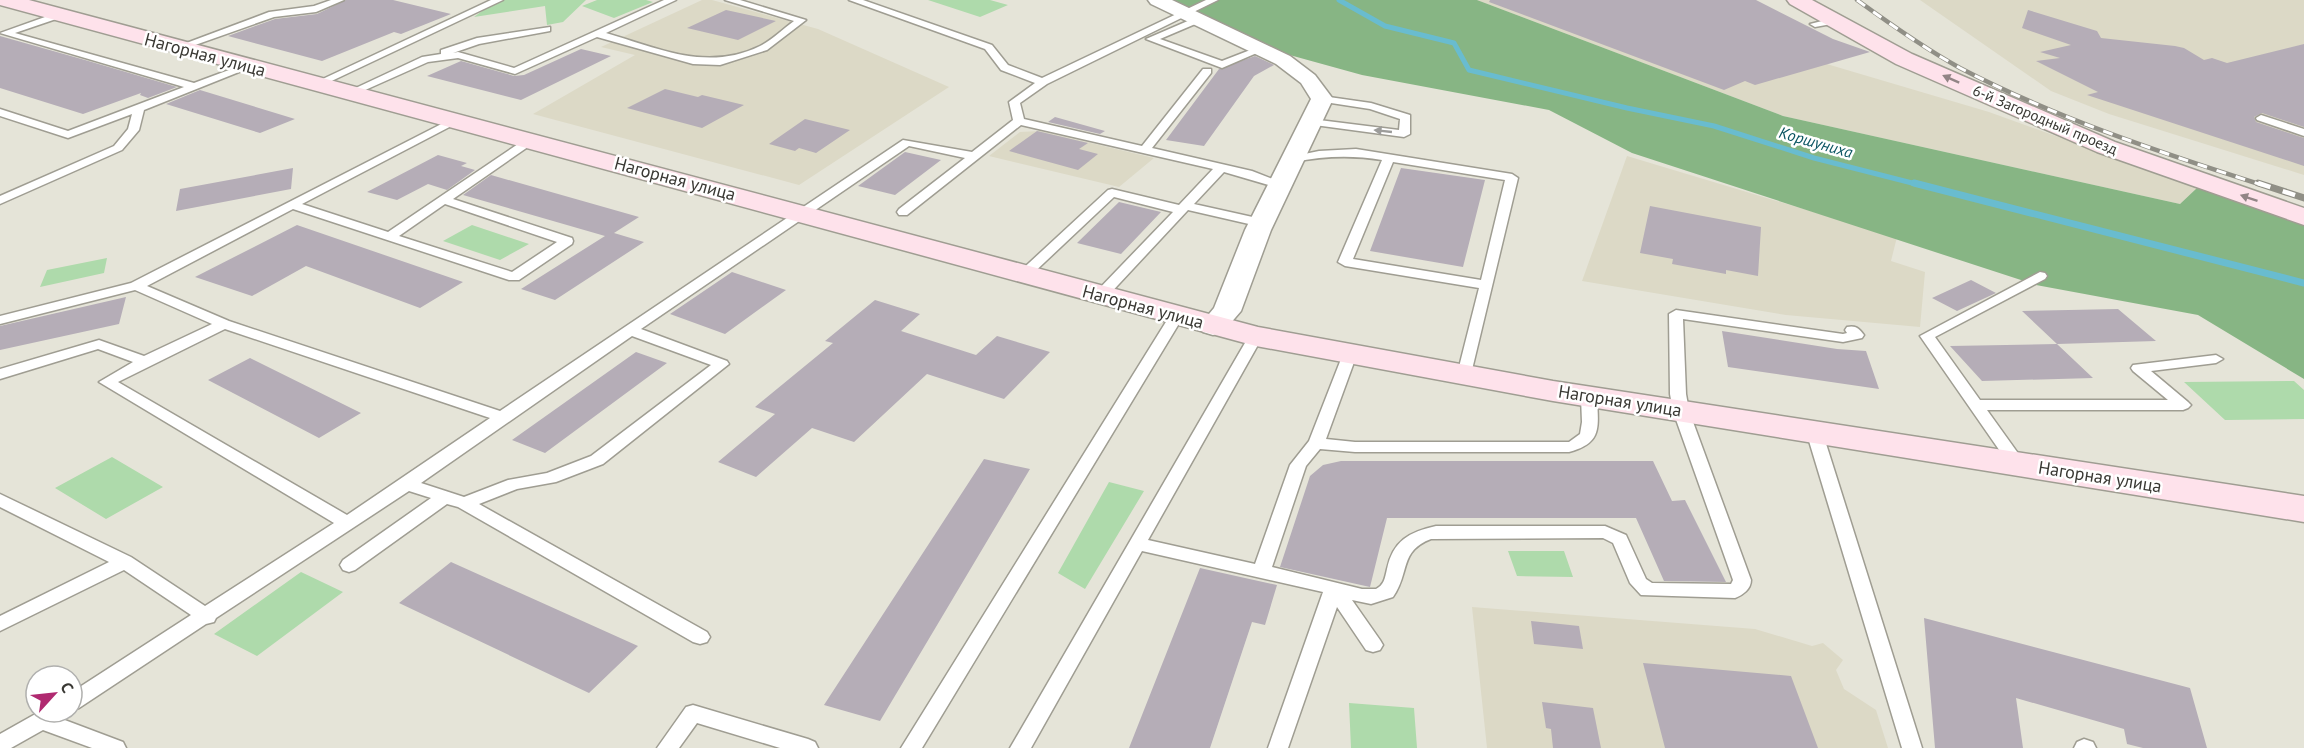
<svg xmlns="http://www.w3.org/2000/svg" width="2304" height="748" font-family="'PT Sans',sans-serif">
<rect width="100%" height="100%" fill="#e5e4d8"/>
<!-- built -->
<path fill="#dcd9c6" d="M702 0H712L818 29 949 87 799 185 533 114 635 55 601 47Z
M1477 0H1652L1820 62 1989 112 2198 187 2180 204 1783 116Z
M1920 0H2304V175L2109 114 2051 91Z
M1040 131 1154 158 1119 187 989 156 1020 132Z
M1627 156 1897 237 1891 261 1925 272 1920 327 1786 315 1582 281Z
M1472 607 1755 629 1812 646 1823 643 1843 660 1836 670 1844 689 1876 710 1888 748H1487Z"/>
<!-- green -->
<path fill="#aedaab" d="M502 0H586L563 22 547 25 545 6 474 17 490 5Z
M597 0H646L653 2 614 18 582 6Z
M928 0H990L1008 5 980 17Z
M472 225 529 244 500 260 443 241Z
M107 258 104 273 40 287 47 270Z
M2294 381 2304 390V419L2225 420 2184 382Z
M112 457 163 487 106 519 55 488Z
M1109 482 1144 491 1085 589 1058 573Z
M1508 551H1564L1573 577 1517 576Z
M301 572 343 592 257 656 214 634Z
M1349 703 1414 708 1417 748H1351Z"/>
<!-- forest -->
<path fill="#87b584" d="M1169 0H1477L1783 116 2180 204 2198 187 2304 217V379L2198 315 2036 285 1632 153 1549 110 1362 75 1286 54Z"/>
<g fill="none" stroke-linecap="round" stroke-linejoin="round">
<!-- stream-far1 -->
<path stroke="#69bccf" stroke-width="5" d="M1339 0 1385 26 1454 43 1469 70 1627 108 1714 126 1814 158 1920 185"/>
<!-- stream -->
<path stroke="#69bccf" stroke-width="7" d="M1914 183 2304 283"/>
</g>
<!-- building -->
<path fill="#b5adb7" d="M346 0H393L451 14 401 34 394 32 322 61 228 36 275 19 317 14Z
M1490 0H1756L1833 39 1870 52 1755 85 1745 81 1724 90 1489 2Z
M726 10 776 21 738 40 687 28Z
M2028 10 2097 31 2101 38 2175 46 2184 48 2204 60 2212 58 2227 63 2304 44V127L2262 113 2254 117 2256 122 2304 138V166L2087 95 2098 92 2036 61 2060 58 2040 52 2071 45 2022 28Z
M0 36 85 60 177 87 148 98 140 95 141 93 83 114 0 88Z
M581 49 611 56 521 100 427 76 461 61 514 76 524 75Z
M1255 56 1274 65 1254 76 1204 146 1166 140 1219 69Z
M665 89 698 97 702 95 744 105 702 128 627 108Z
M200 90 295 119 260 133 166 104Z
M1055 117 1105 131 1100 134 1048 122Z
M805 119 850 130 816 153 799 148 795 151 769 144Z
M1037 131 1088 143 1079 149 1098 154 1078 170 1009 151Z
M905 152 941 160 895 195 858 186Z
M438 155 467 163 461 166 475 170 447 190 428 184 397 200 367 192Z
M293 168 291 189 176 211 180 189Z
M1401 168 1485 180 1463 267 1370 251Z
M491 175 639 217 614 233 644 242 555 300 521 289 605 236 463 195Z
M1119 202 1161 212 1121 254 1077 243Z
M1650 206 1761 227 1758 276 1726 270V274L1672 264 1673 259 1640 253Z
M297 225 463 282 420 308 306 266 252 296 195 277Z
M732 272 786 290 725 334 670 314Z
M1971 280 1996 293 1957 311 1932 298Z
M126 297 119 324 0 350V326Z
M875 300 920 314 901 331 976 355 997 336 1050 352 1004 399 927 374 854 442 812 428 756 477 718 462 775 414 755 407 833 343 825 341Z
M2118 309 2156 341 2057 344 2022 311Z
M1722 331 1837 349 1866 351 1879 389 1728 367Z
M2057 344 2093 378 1982 381 1950 346Z
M636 352 667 363 545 453 512 440Z
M250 358 361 413 319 438 208 380Z
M984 459 1030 469 880 721 824 705Z
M1341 461H1653L1672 501 1685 500 1726 582 1664 581 1636 518H1387L1370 587 1280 567 1310 476 1323 465Z
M451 562 638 646 589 693 399 603Z
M1200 568 1277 585 1265 625 1252 622 1210 748H1129Z
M1924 618 2190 688 2207 748H2143L2127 744 2124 729 2016 698 2023 748H1935Z
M1531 621 1579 626 1583 649 1534 644Z
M1643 663 1791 676 1818 748H1665Z
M1542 702 1593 708 1601 748H1553L1551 729 1546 728Z"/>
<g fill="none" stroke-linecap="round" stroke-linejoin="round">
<defs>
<path id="lane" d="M331 0H344L316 12 274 17 181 50 173 48 269 12 314 6Z
M491 0H503L321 86 312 84Z
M664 0H676L606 33C658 48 707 72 760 46 772 40 783 29 794 21L725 0H740L806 20 767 50 720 65 693 64 597 37 515 74 458 58 428 62 354 95 350 96 345 93 422 57 441 54V50L477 38 550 27V31L479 44 453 53 458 52 514 68Z
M849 0H863L992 45 1008 65 1042 78 1206 0H1218L1047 84 1020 103 1024 119 1142 146 1203 69H1211V73L1152 148 1252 171 1288 185 1282 189 1224 172 1194 204 1266 220 1268 223 1266 226 1262 227 1188 210 1105 299H1095L1093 296 1095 293 1173 212 1114 197 1028 278 1023 279 1016 275 1108 190 1112 189 1179 205 1213 169 1021 125 907 215H899L897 212 899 209 965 158 909 146 641 329 727 361 729 364 603 464 556 482 517 489 479 504 707 632 710 637 707 642 700 644 693 642 458 507 447 504 355 570 349 572 343 570 340 565 343 560 431 498 409 491 216 618 214 622 206 624 79 708 72 710V692L191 615 124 570 0 631V616L109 562 0 507V494L131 557 205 606 334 523 99 382 133 362 98 349 0 379V369L99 340 144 356 212 324 135 290 0 324V316L131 283 455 117 460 120 459 122 302 204 388 232 527 138H535V142L453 199 572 238 573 241 572 244 519 280H509L293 209 147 286 229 321 500 411 903 140 972 152 1013 120 1009 102 1035 83 1001 70 985 49ZM445 204 557 242 512 272 399 236ZM225 329 490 418 347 515 118 382ZM632 336 711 365 591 456 547 473 508 480 464 497 421 483Z
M59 12 62 13V17L15 33 194 83 245 64 254 66 144 110 139 130 122 150 0 204V196L114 146 128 129 132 114 68 138 0 116V109L68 131 184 87 0 33Z
M1197 17 1200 18V22L1160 39 1222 61 1258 47 1266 49 1222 68 1146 39Z
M1834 18 1837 19V23L1815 27 1810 24Z
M1322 96 1371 103 1410 115V134L1404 137 1307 124V120L1311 119 1399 130 1400 119 1370 109 1318 101V97Z
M2261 115 2304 129V136L2257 120 2256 118Z
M1356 149 1512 174 1518 178 1470 378H1460L1457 375 1479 288 1345 266 1338 262 1382 160C1352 155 1324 156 1294 162L1288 159 1290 157 1319 151ZM1393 162 1505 180 1481 280 1353 259Z
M2040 272 2045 273 2047 276 2045 279 1935 337 1980 400H2168L2133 371 2131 368 2133 365 2216 355 2223 359 2216 363 2151 371 2188 402 2191 405 2188 408 2183 410H1987L2025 463 2023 467H2011L1920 336Z
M1676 310 1843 334 1847 333 1845 330 1847 327C1855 325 1859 328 1864 335L1862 338 1843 342 1683 319 1686 394 1689 411 1751 580C1751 589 1743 595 1735 598L1641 595 1630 583 1613 543 1603 538 1431 539C1399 551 1410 573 1393 597L1371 604 1352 600 1380 640 1383 645 1380 650 1373 652 1366 650 1337 607 1288 748H1268L1323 592 1142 551 1031 748H1010L1249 336 1256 332 1263 336 1148 540 1255 564 1290 465 1309 441 1343 354 1350 350 1357 354 1326 439 1355 442H1569L1580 434 1582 422 1581 397 1589 392 1597 397C1598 427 1603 443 1569 452H1355L1320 449 1306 466 1272 567 1362 589H1376C1384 585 1385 578 1387 569 1393 541 1409 532 1436 526H1605L1626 535 1646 579 1652 583 1731 584 1733 580 1673 411 1670 394 1669 314Z
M1176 313 1183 317 922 748H901L1169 317Z
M1814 426 1822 431 1922 748H1902L1806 431Z
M693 705 808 739 815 742 818 748H780L697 723 679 748H657L686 707Z
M39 712H67L62 719 123 742 126 748H92L43 730 11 748H0V734Z
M2084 739 2093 742 2096 748H2074L2077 742Z"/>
<path id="street" d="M1148 0H1172L1290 56 1315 75 1333 99 1271 230 1241 311 1223 332 1213 335 1203 332 1199 326 1214 308 1245 230 1311 99 1301 83 1276 64 1151 4Z"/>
<path id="secondary" d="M0 0H29L1258 327 1553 381 2304 496V522L1553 401 1256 346 0 5Z
M1787 0H1812L1912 54 2115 142 2304 208V225L2097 152 1896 64 1790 4Z"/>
</defs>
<!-- lane casing -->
<use href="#lane" stroke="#9f9d92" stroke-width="3"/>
<!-- street casing -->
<use href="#street" stroke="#9f9d92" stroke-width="3"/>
<!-- secondary casing -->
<use href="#secondary" stroke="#9f9d92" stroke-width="3"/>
<!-- lane -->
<use href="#lane" fill="#fff" fill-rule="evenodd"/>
<!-- street -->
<use href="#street" fill="#fff" fill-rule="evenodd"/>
<!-- secondary -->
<use href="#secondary" fill="#fee2eb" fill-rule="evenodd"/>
<defs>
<path id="rail-far1" d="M1857 0C1890 24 1924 48 1960 68 2056 118 2159 152 2262 185"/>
<path id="rail" d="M2258 183 2304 198"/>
</defs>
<!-- rail-far1 casing -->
<use href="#rail-far1" stroke="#908f86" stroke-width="4.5"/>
<!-- rail casing -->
<use href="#rail" stroke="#908f86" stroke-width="7"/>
<!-- rail-far1 -->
<use href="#rail-far1" stroke="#fff" stroke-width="3" stroke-dasharray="10" stroke-linecap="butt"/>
<!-- rail -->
<use href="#rail" stroke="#fff" stroke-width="4.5" stroke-dasharray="13" stroke-linecap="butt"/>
</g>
<!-- one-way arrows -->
<defs><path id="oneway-solid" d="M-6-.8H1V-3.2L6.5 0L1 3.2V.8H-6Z" transform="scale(1.5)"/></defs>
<g fill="#928586">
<use href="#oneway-solid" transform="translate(1951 79) rotate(-156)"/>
<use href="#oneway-solid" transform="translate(2249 198) rotate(-161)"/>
</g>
<use fill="#9c9c9a" href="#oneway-solid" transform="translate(1383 131) rotate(-174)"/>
<g text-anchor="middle" stroke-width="5" stroke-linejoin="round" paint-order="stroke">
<!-- far-street labels -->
<g font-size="15" fill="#3a3934" stroke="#fff">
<text transform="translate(2045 120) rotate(23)" y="5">6-й Загородный проезд</text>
</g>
<!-- far-water labels -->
<g font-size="16" font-style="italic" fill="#0a5462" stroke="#fff">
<text transform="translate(1816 142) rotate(16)" y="6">Коршуниха</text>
</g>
<!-- street labels -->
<g font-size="18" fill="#3a3934" stroke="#fff">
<text transform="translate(205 55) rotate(15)" y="6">Нагорная улица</text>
<text transform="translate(675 179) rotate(15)" y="6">Нагорная улица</text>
<text transform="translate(1143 307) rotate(15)" y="6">Нагорная улица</text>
<text transform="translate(1620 401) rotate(9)" y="6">Нагорная улица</text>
<text transform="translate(2100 477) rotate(9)" y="6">Нагорная улица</text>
</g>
</g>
<!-- north arrow -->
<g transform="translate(54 694) rotate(63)"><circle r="28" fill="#ffffff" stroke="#b0b0ae" stroke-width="1.5"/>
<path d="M0-4.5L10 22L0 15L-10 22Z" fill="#b02a70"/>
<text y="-9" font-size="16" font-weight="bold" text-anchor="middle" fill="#3a3934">С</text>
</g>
</svg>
